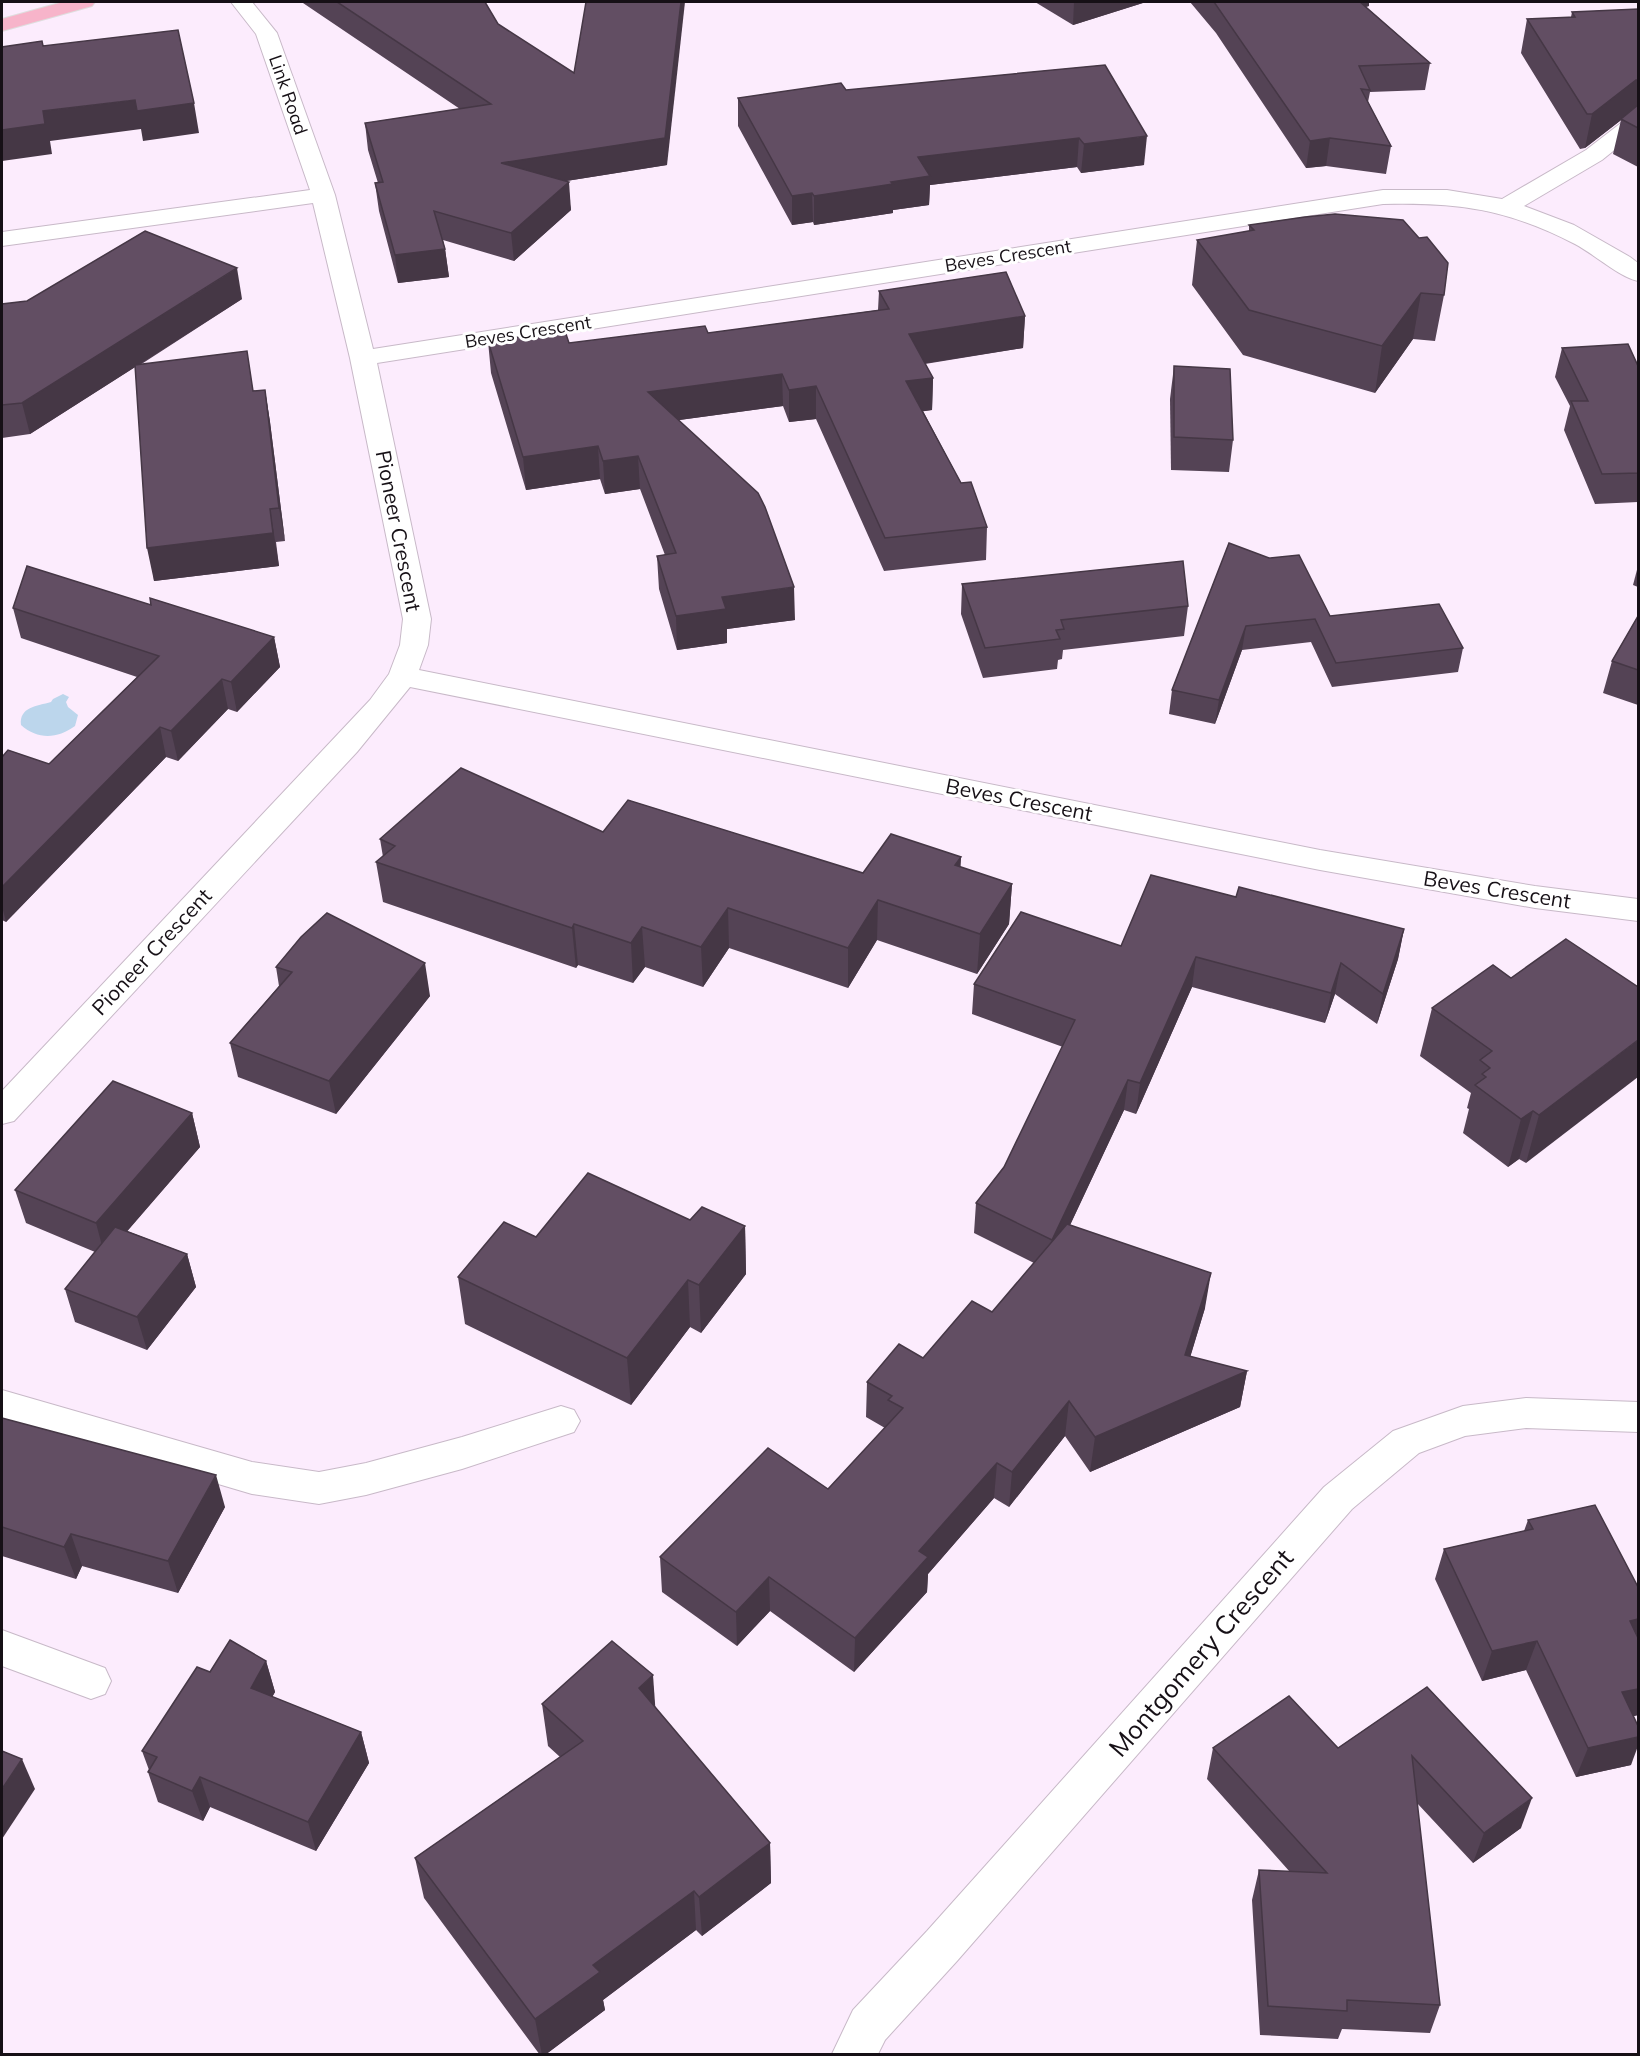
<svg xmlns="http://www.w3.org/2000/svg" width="1640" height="2056" font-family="Mulish,sans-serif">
	<rect width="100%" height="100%" fill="#fcecfd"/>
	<!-- water -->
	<path fill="#bcd6ec" d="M63 694 69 697 66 702 68 707 78 715 75 726C57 739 38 740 21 725 19 707 37 706 51 702L53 699Z"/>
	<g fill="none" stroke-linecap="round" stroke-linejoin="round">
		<defs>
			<g id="minor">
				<path d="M231 2H252L277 33 335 195 373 349 1383 190H1447L1502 199 1586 150 1630 116 1638 114V131L1602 160 1524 206 1574 225 1630 257 1638 263V281C1619 277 1594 254 1575 244 1507 209 1458 202 1383 204L377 363 431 619 428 645 419 670 1320 850 1535 886 1638 899V921L1535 908 1320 870 410 687 357 752 14 1121 2 1124V1091L370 700 389 674 400 645 403 619 350 358 313 203 2 246V232L310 190 256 34Z"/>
				<path d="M2 1390 252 1462 319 1472 366 1463 462 1437 561 1406 574 1410 580 1421 574 1432 462 1469 366 1495 319 1504 252 1494 2 1420Z"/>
				<path d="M1526 1398 1638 1402V1432L1526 1428 1465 1436 1419 1453 1352 1509 957 1961 885 2040 878 2054H832L853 2010 927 1931 1324 1487 1393 1431 1463 1406Z"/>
				<path d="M2 1630 105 1668 111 1681 105 1694 91 1699 2 1666Z"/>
			</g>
			<path id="major" d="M63 2H95L92 6 2 31V19Z"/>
		</defs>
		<!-- minor casing -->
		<use href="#minor" stroke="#c8b9c8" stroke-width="2"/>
		<!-- major casing -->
		<use href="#major" stroke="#dedede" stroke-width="2"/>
		<!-- minor -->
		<use href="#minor" fill="#fff" fill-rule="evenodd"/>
		<!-- major -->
		<use href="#major" fill="#f7b4ca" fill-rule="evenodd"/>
	</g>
	<!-- wall -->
	<g fill="#544355">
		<path d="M303 2H485L498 24 667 165 566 181 571 210 514 261 443 240 445 249 449 277 398 283 379 211 375 183H378L368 150 365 123 460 109 303 3Z"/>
		<path d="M1035 2H1146L1073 25Z"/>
		<path d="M1190 2H1369V6L1366 7 1430 63 1425 90 1370 92 1368 102 1391 146 1386 174 1326 166 1306 168 1216 33Z"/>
		<path d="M1638 9V167L1613 154 1621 120 1585 148 1580 149 1521 53 1527 19 1571 17 1572 12Z"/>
		<path d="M1105 65 1144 165 1081 173 1077 167 930 185 929 205 893 210V213L814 225 813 222 792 225 738 126V98L846 90Z"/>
		<path d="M1249 225 1444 295 1435 341 1413 339 1375 393 1243 355 1192 285 1197 240 1249 231Z"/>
		<path d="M879 291 1025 316 1023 348 925 364 933 378 932 410 923 411 961 483 987 527 986 560 884 571 816 419 789 422 783 406 679 420 795 620 727 629V643L677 650 659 589 657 556 665 555 640 489 605 494 600 479 526 490 491 373 488 341 569 343 708 333 878 310Z"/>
		<path d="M242 299 140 365 253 391 265 390 270 422 285 541 276 542 279 566 154 581 135 367 30 434 2 438V304Z"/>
		<path d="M1562 348 1638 366V502L1595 504 1564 430 1570 406 1555 377Z"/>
		<path d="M1174 366 1233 440 1229 472 1171 470 1170 399Z"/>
		<path d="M1229 543 1330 616 1463 648 1458 672 1332 687 1311 642 1242 650 1215 724 1169 714 1172 690Z"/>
		<path d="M1638 566V587L1633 585Z"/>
		<path d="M962 584 1188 606 1184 636 1063 650 1062 659 1058 660 1057 669 983 678 961 614Z"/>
		<path d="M151 605 274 637 280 667 237 712 228 709 178 761 166 757 6 922 2 920V757L49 764 137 677 21 638 13 608Z"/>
		<path d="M1638 616V705L1603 693 1612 661Z"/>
		<path d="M603 832 863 873 961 857 960 867 1012 884 1009 924 977 974 877 940 848 988 729 948 703 987 645 967 633 983 578 965 576 968 383 902 376 862 383 857 380 839Z"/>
		<path d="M1236 897 1404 929 1398 959 1377 1024 1335 994 1325 1023 1192 987 1136 1114 1124 1110 1070 1225 1205 1308 1190 1357 1247 1371 1240 1407 1090 1472 1065 1436 1009 1507 994 1498 928 1574 927 1592 854 1672 770 1611 737 1646 662 1592 660 1557 828 1489 885 1428 866 1417 867 1382 923 1358 992 1312 1034 1263 974 1233 976 1203 1004 1167 1063 1047 972 1014 974 984 1121 946Z"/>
		<path d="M276 967 430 996 336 1114 238 1077 230 1043 279 986Z"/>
		<path d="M1511 978 1638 987 1526 1163 1519 1159 1508 1167 1463 1133 1469 1109 1467 1108 1471 1093 1420 1056 1432 1008Z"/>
		<path d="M192 1113 200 1147 127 1231 187 1254 196 1287 147 1350 75 1322 65 1289 95 1252 26 1223 15 1190Z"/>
		<path d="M690 1220 745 1226 746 1274 701 1333 690 1327 631 1405 465 1324 458 1277 536 1237Z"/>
		<path d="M2 1418 225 1507 178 1593 82 1566 76 1579 2 1556Z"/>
		<path d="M1528 1520 1638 1587V1715L1634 1716 1631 1765 1576 1777 1526 1670 1482 1681 1435 1579 1444 1549 1524 1531Z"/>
		<path d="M266 1661 275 1692 272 1697 361 1732 369 1763 316 1851 210 1807 203 1821 158 1802 148 1772 149 1770 142 1751 210 1672Z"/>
		<path d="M1427 1687 1521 1828 1473 1863 1417 1803 1440 2005 1430 2033 1342 2029 1338 2039 1260 2035 1252 1900 1259 1870 1290 1872 1207 1779 1213 1748H1338Z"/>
		<path d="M542 1704 655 1708 770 1843 771 1883 702 1936 696 1930 603 2000 605 2010 545 2055H540L424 1898 415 1858 560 1757 548 1746Z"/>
	</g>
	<!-- shaded-wall -->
	<g fill="#453745">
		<path d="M681 2H685L667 165 503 191 501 163Z"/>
		<path d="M1074 2H1146L1073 25Z"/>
		<path d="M1338 2H1369V6L1337 11Z"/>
		<path d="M1636 80H1638V112L1629 114 1585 148 1592 114Z"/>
		<path d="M135 100 194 103 199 133 143 141 141 129 50 141 52 154 2 161V130L43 111Z"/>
		<path d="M1147 136 1144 165 1081 173 1084 144Z"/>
		<path d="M1079 138 1077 167 930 185 929 205 893 210V213L814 225V196L891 182 918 157Z"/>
		<path d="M1330 138 1326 166 1306 168 1310 141Z"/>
		<path d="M569 182 571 210 514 261 511 233Z"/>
		<path d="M812 193 813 222 792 225V196Z"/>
		<path d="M445 249 449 277 398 283 395 255Z"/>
		<path d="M237 268 242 299 30 434 22 403Z"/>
		<path d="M1421 293 1413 339 1375 393 1382 346Z"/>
		<path d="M1025 316 1023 348 908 366 909 334Z"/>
		<path d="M782 374 783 406 650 424 648 392Z"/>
		<path d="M933 378 932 410 905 414 906 381Z"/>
		<path d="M816 386V419L789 422V390Z"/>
		<path d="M265 390 270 422 285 541 279 508Z"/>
		<path d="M598 446 600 479 526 490 523 457Z"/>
		<path d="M638 456 640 489 605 494 603 461Z"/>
		<path d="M270 509 279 566 154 581 147 548Z"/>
		<path d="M794 587 795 620 727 629V643L677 650 676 616 722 597Z"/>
		<path d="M1246 626 1242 650 1215 724 1219 700Z"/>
		<path d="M274 637 280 667 237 712 231 682Z"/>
		<path d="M222 679 228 709 178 761 171 731Z"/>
		<path d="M160 727 166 757 6 922 2 906V887Z"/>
		<path d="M961 857 959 897 955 865Z"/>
		<path d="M1012 884 1009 924 977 974 980 934Z"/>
		<path d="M878 900 877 940 848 988V948Z"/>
		<path d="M728 908 729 948 703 987 701 947Z"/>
		<path d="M574 924 578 965 576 968 572 928Z"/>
		<path d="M642 927 645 967 633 983 631 943Z"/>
		<path d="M1404 929 1398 959 1377 1024 1383 994Z"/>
		<path d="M1196 957 1192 987 1136 1114 1140 1083Z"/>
		<path d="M425 963 430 996 336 1114 329 1081Z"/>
		<path d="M1341 963 1335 994 1325 1023 1331 993Z"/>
		<path d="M1638 1040V1077L1526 1163 1539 1115Z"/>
		<path d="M1128 1080 1124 1110 1049 1270 1052 1240Z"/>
		<path d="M1533 1111 1519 1159 1508 1167 1521 1119Z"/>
		<path d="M192 1113 200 1147 105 1257 96 1223Z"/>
		<path d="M745 1226 746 1274 701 1333 699 1285Z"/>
		<path d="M187 1254 196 1287 147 1350 137 1317Z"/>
		<path d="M1211 1273 1205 1308 1180 1391 1185 1355Z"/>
		<path d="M688 1280 690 1327 631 1405 627 1358Z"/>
		<path d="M1247 1371 1240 1407 1090 1472 1095 1437Z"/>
		<path d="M1069 1401 1065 1436 1009 1507 1012 1472Z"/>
		<path d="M997 1463 994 1498 928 1574 927 1592 854 1672 855 1638 919 1551Z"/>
		<path d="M216 1475 225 1507 178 1593 168 1561Z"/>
		<path d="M71 1534 82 1566 76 1579 64 1547Z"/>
		<path d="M769 1577 770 1611 737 1646 736 1612Z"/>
		<path d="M1638 1619V1647L1630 1621Z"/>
		<path d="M1537 1641 1526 1670 1482 1681 1492 1651Z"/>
		<path d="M266 1661 275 1692 260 1719 251 1688Z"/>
		<path d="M653 1675 656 1717 639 1688Z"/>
		<path d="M1638 1689V1715L1610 1722 1622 1692Z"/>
		<path d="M361 1732 369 1763 316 1851 308 1822Z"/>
		<path d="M1638 1737V1746L1631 1765 1576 1777 1588 1748Z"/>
		<path d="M22 1759 35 1789 2 1839V1789Z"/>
		<path d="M200 1777 210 1807 203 1821 192 1791Z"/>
		<path d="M1532 1798 1521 1828 1473 1863 1484 1833Z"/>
		<path d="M770 1843 771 1883 702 1936 699 1897Z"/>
		<path d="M694 1891 696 1930 603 2000 605 2010 545 2055H542L535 2019 593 1965Z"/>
	</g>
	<!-- building -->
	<g fill="#624e63" stroke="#453745" stroke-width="1.5">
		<path d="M337 2H485L498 24 574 73 586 2H681L665 138 501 163 569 182 511 233 434 211 445 249 395 255 375 183 383 182 365 123 491 104Z"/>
		<path d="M1214 2H1360L1430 63 1359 66 1370 90 1361 89 1391 146 1330 138 1310 141Z"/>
		<path d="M1638 9V80H1636L1592 114H1587L1527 19 1575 17 1572 12Z"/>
		<path d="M178 30 194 103 137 111 135 100 43 111 45 124 2 130V47L42 41 43 46Z"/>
		<path d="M1105 65 1147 136 1084 144 1079 138 918 157 930 176 891 182 893 184 814 196 812 193 792 196 738 98 841 83 846 90Z"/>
		<path d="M1638 105V128L1621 119Z"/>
		<path d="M1335 214 1403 220 1419 238 1427 237 1448 263 1444 295 1421 293 1382 346 1249 310 1197 240 1254 230 1249 225 1305 217Z"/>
		<path d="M145 231 237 268 22 403 2 405V304L27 301Z"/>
		<path d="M1006 272 1025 316 909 334 933 378 906 381 961 483 971 482 987 527 885 538 816 386 789 390 782 374 648 392 758 493 765 507 794 587 722 597 726 609 676 616 657 556 676 553 638 456 603 461 598 446 523 457 488 341 565 331 569 343 705 326 708 333 889 309 879 291Z"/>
		<path d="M1628 344 1638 366V473L1602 474 1571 401H1588L1562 348Z"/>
		<path d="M247 351 253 391 265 390 279 508 270 509 273 533 147 548 135 365Z"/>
		<path d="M1174 366 1230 369 1233 440 1174 437Z"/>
		<path d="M1229 543 1269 558 1299 555 1330 616 1439 604 1463 648 1336 663 1315 619 1246 626 1219 700 1172 690Z"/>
		<path d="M1183 561 1188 606 1061 620 1064 629 1056 630 1060 639 985 648 962 584Z"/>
		<path d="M27 566 151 605 150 598 274 637 231 682 222 679 171 731 160 727 2 887V757L8 750 49 764 159 656 13 608Z"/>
		<path d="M1638 616V670L1612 661Z"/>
		<path d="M461 768 603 832 628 800 863 873 891 834 961 857 955 865 1012 884 980 934 878 900 848 948 728 908 701 947 642 927 631 943 574 924 572 928 376 862 395 846 380 839Z"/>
		<path d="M1151 875 1236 897 1239 887 1404 929 1383 994 1341 963 1331 993 1196 957 1140 1083 1128 1080 1052 1240 976 1203 1004 1167 1075 1020 974 984 1021 912 1121 946Z"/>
		<path d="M327 913 425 963 329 1081 230 1043 292 972 276 967 301 937Z"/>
		<path d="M1566 939 1638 987V1040L1539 1115 1533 1111 1521 1119 1475 1085 1486 1077 1482 1074 1490 1068 1480 1060 1492 1051 1432 1008 1493 965 1511 978Z"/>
		<path d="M113 1081 192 1113 96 1223 15 1190Z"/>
		<path d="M588 1173 690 1220 702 1207 745 1226 699 1285 688 1280 627 1358 458 1277 504 1222 536 1237Z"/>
		<path d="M1067 1224 1211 1273 1185 1355 1247 1371 1095 1437 1069 1401 1012 1472 997 1463 919 1551 928 1557 855 1638 769 1577 736 1612 660 1557 768 1448 828 1489 903 1408 888 1400 892 1396 867 1382 899 1344 923 1358 972 1301 992 1312Z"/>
		<path d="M115 1227 187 1254 137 1317 65 1289Z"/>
		<path d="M2 1418 216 1475 168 1561 71 1534 64 1547 2 1527Z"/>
		<path d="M1595 1505 1638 1587V1619L1630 1621 1638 1638V1689L1622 1692 1638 1726V1737L1588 1748 1537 1641 1492 1651 1444 1549 1533 1529 1528 1520Z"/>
		<path d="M230 1640 266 1661 251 1688 361 1732 308 1822 200 1777 192 1791 148 1772 157 1757 142 1751 197 1667 210 1672Z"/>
		<path d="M612 1641 653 1675 639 1688 770 1843 699 1897 694 1891 593 1965 600 1972 535 2019 415 1858 583 1741 542 1704Z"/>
		<path d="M1427 1687 1532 1798 1484 1833 1412 1756 1440 2005 1347 2000V2011L1268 2006 1259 1870 1327 1873 1213 1748 1289 1696 1338 1748Z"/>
		<path d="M2 1751 22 1759 2 1789Z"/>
	</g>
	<g text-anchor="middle" stroke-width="6" stroke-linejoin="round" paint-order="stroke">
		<!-- far-street labels -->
		<g font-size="18" fill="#161016" stroke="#fff">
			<text transform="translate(288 95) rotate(71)" y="6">Link Road</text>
			<text transform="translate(1008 256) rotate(-9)" y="6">Beves Crescent</text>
			<text transform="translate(528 332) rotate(-9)" y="6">Beves Crescent</text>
		</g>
		<!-- street labels -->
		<g font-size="21" fill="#161016" stroke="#fff">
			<text transform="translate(398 531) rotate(79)" y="7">Pioneer Crescent</text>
			<text transform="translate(1019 800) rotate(11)" y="7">Beves Crescent</text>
			<text transform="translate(1497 890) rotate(9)" y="7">Beves Crescent</text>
			<text transform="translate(152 952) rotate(-47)" y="7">Pioneer Crescent</text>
		</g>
		<!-- near-street labels -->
		<g font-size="26" fill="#161016" stroke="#fff">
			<text transform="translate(1201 1653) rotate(-49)" y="9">Montgomery Crescent</text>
		</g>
	</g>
	<!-- border -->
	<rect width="1640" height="2056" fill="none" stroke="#161016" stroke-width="6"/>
</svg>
